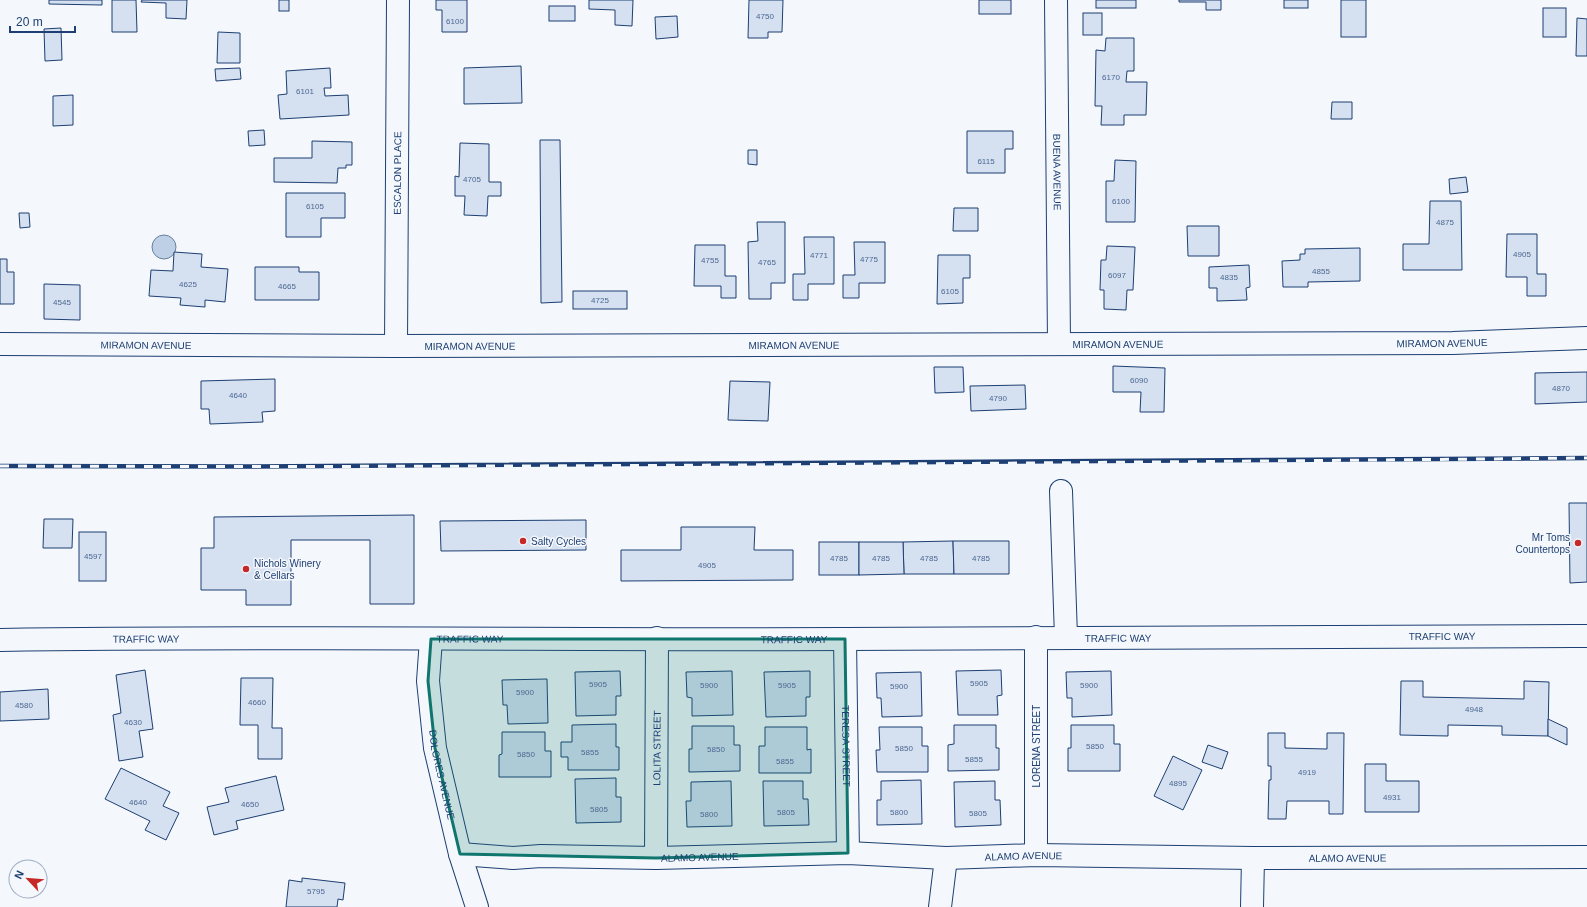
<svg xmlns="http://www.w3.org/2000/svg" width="1587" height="907" font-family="Helvetica,sans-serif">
	<rect width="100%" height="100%" fill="#f4f7fb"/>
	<!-- water -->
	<circle fill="#bed0e5" stroke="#687fa3" cx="164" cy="247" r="12"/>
	<!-- building -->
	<g fill="#d5e0f0" stroke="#1d3f73">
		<path d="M49 0H102V5L49 4Z"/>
		<path d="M112 0H136L137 32H112Z"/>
		<path d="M142 0H187L186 19 166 18V3L141 2Z"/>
		<rect x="279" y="0" width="10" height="11"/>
		<path d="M436 0H467V32H442V10H436Z"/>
		<path d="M589 0H633L632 26 615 25V10L589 9Z"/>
		<path d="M749 0H783L782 32H768V38H748Z"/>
		<rect x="979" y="0" width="32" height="14"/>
		<rect x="1096" y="0" width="40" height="8"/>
		<path d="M1179 0H1221V10H1206V2H1179Z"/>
		<rect x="1284" y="0" width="24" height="8"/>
		<rect x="1341" y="0" width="25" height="37"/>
		<rect x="549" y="6" width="26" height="15"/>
		<rect x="1543" y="8" width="23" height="29"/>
		<rect x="1083" y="13" width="19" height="22"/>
		<path d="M677 16 678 37 656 39 655 17Z"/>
		<path d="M1577 18 1587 19V56H1576Z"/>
		<path d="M61 28 62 60 45 61 44 29Z"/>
		<path d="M218 32 240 33V63H217Z"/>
		<path d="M1106 38H1134V71H1127L1126 82H1147L1146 115H1124V125H1101L1102 106H1095L1096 50 1105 51Z"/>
		<path d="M521 66 522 103 464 104V68Z"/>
		<path d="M240 68 241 79 216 81 215 69Z"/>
		<path d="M330 68 331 88H324L325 96 348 95 349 115 280 119 278 95 287 94 286 71Z"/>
		<path d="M73 95V125L53 126V96Z"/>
		<path d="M1332 102H1352V119H1331Z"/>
		<path d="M264 130 265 145 249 146 248 131Z"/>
		<path d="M967 131H1013V149H1005V173H967Z"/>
		<path d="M540 140H560L562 302 541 303Z"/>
		<path d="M312 141 352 142V165H346V168H338L337 183 274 182V158H312Z"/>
		<path d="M460 143 489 144V182H501V196H488L487 216 464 215 465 196H455V176L459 177Z"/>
		<path d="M748 150H757V165L748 164Z"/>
		<path d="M1115 160 1136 161 1135 222H1106V181H1114Z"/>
		<path d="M1466 177 1468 192 1450 194 1449 179Z"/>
		<path d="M286 193H345V218H321V237H286Z"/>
		<path d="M1430 201H1461L1462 270H1403V244H1429Z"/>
		<path d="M954 208H978V231H953Z"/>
		<path d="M19 213H29L30 227 20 228Z"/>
		<path d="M757 222H785V283H771V299H749L748 242 758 241Z"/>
		<path d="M1187 226H1219V256H1188Z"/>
		<path d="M1507 234H1537V274H1546V296H1527V277H1506Z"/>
		<path d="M804 237H834V284H808V300H793V274H805Z"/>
		<path d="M854 242H885V283H859V298H843V275H855Z"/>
		<path d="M695 245H725V276H736V298H721V286H694Z"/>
		<path d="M1107 246 1135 247 1133 290H1127L1126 310 1104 309V290H1100L1101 260H1106Z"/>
		<path d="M1360 248V281L1308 282V287H1283L1282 261 1300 260V254H1305V249Z"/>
		<path d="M174 252 202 254 201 267 228 269 225 302 205 300V307L180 305 181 298 149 296 151 270 173 271Z"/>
		<path d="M938 255H970V278H963V303L937 304Z"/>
		<path d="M0 259H7V272H14V304H0Z"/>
		<path d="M1249 265 1250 287 1246 288 1247 300 1217 301V288H1209V267Z"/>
		<path d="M255 267H299V272H319V300H255Z"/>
		<path d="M44 284 80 285V320L44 319Z"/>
		<rect x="573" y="291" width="54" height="18"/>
		<path d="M1113 366 1165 368 1164 412H1140L1141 392H1113Z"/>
		<path d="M934 367H963L964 392 935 393Z"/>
		<path d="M1587 372V402L1535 404V373Z"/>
		<path d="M275 379V411L262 412 263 422 210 424 209 409H201V381Z"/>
		<path d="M730 381 770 382 768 421 728 420Z"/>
		<path d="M1025 385 1026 409 971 411 970 386Z"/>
		<path d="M1569 503H1587V582L1570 583Z"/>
		<path d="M414 515V604H370V540H291V605H246V590H201V548H214V517Z"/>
		<path d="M44 519H73L72 548H43Z"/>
		<path d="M586 520V550L441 551 440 521Z"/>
		<path d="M681 527H755L754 550H793V580L621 581V550H681Z"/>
		<rect x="79" y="532" width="27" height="49"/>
		<path d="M953 541 954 574H904L903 542Z"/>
		<path d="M953 541H1009V574H954Z"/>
		<rect x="819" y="542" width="40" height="33"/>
		<path d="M859 542H903L904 574 859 575Z"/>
		<path d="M145 670 153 729 139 731 143 757 119 761 113 715 121 713 116 675Z"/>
		<path d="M1001 670 1002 695 997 696 998 715H958L956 671Z"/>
		<path d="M620 671 621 696H616V715L576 716 575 672Z"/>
		<path d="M732 671 733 715 692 716V698L687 697 686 672Z"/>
		<path d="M810 671V697H806V716L766 717 764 672Z"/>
		<path d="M1111 671 1112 715 1072 717V698H1067L1066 672Z"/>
		<path d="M921 672 922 716 882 717 881 698H877L876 673Z"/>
		<path d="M241 678H273L272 728H282V759H258V725H240Z"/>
		<path d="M547 679 548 723 508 724 507 705H503L502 680Z"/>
		<path d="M1401 681H1423V697L1524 699V681L1549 682 1548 736 1502 735V726L1448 725V736L1400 735Z"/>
		<path d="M48 689 49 719 0 721V692Z"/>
		<path d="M1548 719 1567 728V745L1548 736Z"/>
		<path d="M616 724V747H619V770H568V757H561V742H572V725Z"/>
		<path d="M954 725H996V748H999V770L948 771V745L954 744Z"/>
		<path d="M1071 725H1114V744H1120V771H1068V748H1071Z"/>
		<path d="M692 726H734V745H740V771L689 772V749H692Z"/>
		<path d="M765 727H807V750L811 749V773H759V746H765Z"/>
		<path d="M879 727H922V746H928V772H877L876 750H880Z"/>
		<path d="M502 732H545V751H551V777H499V755L502 754Z"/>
		<path d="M1268 733H1285V748L1327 749V733H1344L1343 814H1329V801H1287L1286 819H1268L1269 780H1271V766H1268Z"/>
		<path d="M1208 745 1228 752 1222 769 1202 762Z"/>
		<path d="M1173 756 1202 770 1183 810 1154 796Z"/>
		<path d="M1365 764H1386V781H1419V812H1365Z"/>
		<path d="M121 768 170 792 163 806 179 813 166 840 145 830 150 821 105 799Z"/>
		<path d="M276 776 284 810 236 821 238 829 214 835 207 807 229 802 225 788Z"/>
		<path d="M616 778V797H621V822L576 823 575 779Z"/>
		<path d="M921 780 922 824 877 825V800H881V781Z"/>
		<path d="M731 781 732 826 687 827 686 801H691V782Z"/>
		<path d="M763 781H803V799H808L809 825 764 826Z"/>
		<path d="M995 781V800H1000L1001 825 955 827 954 782Z"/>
		<path d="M302 878 345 883 343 900 338 899 337 907H286L289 880 302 882Z"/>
	</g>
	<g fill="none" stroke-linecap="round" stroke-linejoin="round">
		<defs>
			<g id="minor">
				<path id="s1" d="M1056 0 1059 344"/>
				<path id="s2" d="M0 344 396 346 1453 343 1587 338"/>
				<path id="s3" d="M396 346 398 0"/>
				<path d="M1061 491 1066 637"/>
				<path id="s4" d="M431 639 428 681 435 748 460 854 477 907"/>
				<path id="s5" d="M845 639 848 853"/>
				<path id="s6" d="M0 640C282 636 564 640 845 639 1093 639 1340 635 1587 636"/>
				<path id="s7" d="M460 854 513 858 541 856 656 858 848 853 946 858 1036 855 1253 858 1587 857"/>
				<path d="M1036 855V637"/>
				<path id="s8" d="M656 858 657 638"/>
				<path d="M940 907 946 858"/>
				<path d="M1252 907 1253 858"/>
			</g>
		</defs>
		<!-- minor casing -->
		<use href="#minor" stroke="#1d3f73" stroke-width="24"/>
		<!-- minor -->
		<use href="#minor" stroke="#f4f7fb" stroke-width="22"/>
		<defs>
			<path id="rail" d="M0 466C529 468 1058 463 1587 458"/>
		</defs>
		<!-- rail casing -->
		<use href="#rail" stroke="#1d3f73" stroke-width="4.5"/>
		<!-- rail -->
		<use href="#rail" stroke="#f4f7fb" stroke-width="3" stroke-dasharray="9" stroke-linecap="butt"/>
	</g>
	<!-- marked area -->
	<path fill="#0f766e" fill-opacity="0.2" stroke="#0f766e" stroke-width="3" stroke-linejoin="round" d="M431 639H845L848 853 656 858 460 854 435 748 428 681Z"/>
	<!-- markers -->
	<g fill="#c62828" stroke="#f4f7fb" stroke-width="1.5">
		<circle cx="523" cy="541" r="4"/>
		<circle cx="1578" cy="543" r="4"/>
		<circle cx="246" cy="569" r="4"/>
	</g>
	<g text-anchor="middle" stroke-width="3" stroke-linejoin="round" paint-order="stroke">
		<!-- number labels -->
		<g font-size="8" fill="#4b6792">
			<text x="765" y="19">4750</text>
			<text x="455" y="24">6100</text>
			<text x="1111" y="80">6170</text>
			<text x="305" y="94">6101</text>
			<text x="986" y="164">6115</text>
			<text x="472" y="182">4705</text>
			<text x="1121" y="204">6100</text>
			<text x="315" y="209">6105</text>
			<text x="1445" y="225">4875</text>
			<text x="1522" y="257">4905</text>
			<text x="819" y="258">4771</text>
			<text x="869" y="262">4775</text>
			<text x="710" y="263">4755</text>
			<text x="767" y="265">4765</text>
			<text x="1321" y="274">4855</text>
			<text x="1117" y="278">6097</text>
			<text x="1229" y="280">4835</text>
			<text x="188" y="287">4625</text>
			<text x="287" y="289">4665</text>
			<text x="950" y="294">6105</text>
			<text x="600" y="303">4725</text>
			<text x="62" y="305">4545</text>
			<text x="1139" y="383">6090</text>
			<text x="1561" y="391">4870</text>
			<text x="238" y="398">4640</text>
			<text x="998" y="401">4790</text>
			<text x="93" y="559">4597</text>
			<text x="839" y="561">4785</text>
			<text x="881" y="561">4785</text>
			<text x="929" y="561">4785</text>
			<text x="981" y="561">4785</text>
			<text x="707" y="568">4905</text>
			<text x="979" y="686">5905</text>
			<text x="598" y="687">5905</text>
			<text x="709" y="688">5900</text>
			<text x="787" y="688">5905</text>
			<text x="1089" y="688">5900</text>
			<text x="899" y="689">5900</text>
			<text x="525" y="695">5900</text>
			<text x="257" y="705">4660</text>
			<text x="24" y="708">4580</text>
			<text x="1474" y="712">4948</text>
			<text x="133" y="725">4630</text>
			<text x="1095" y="749">5850</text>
			<text x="904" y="751">5850</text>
			<text x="716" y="752">5850</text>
			<text x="590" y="755">5855</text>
			<text x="526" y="757">5850</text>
			<text x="974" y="762">5855</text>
			<text x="785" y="764">5855</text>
			<text x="1307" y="775">4919</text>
			<text x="1178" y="786">4895</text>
			<text x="1392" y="800">4931</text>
			<text x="138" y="805">4640</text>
			<text x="250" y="807">4650</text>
			<text x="599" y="812">5805</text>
			<text x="786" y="815">5805</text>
			<text x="899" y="815">5800</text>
			<text x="978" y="816">5805</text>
			<text x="709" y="817">5800</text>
			<text x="316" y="894">5795</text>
		</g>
		<!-- street labels -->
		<g font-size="10" fill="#1d3f73" stroke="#f4f7fb">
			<text dy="4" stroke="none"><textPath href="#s1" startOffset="172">BUENA AVENUE</textPath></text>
			<text dy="4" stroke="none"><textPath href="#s3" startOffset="173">ESCALON PLACE</textPath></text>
			<text dy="4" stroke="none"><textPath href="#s2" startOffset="1442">MIRAMON AVENUE</textPath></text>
			<text dy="4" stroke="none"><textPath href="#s2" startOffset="1118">MIRAMON AVENUE</textPath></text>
			<text dy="4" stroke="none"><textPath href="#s2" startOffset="146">MIRAMON AVENUE</textPath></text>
			<text dy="4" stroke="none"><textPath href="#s2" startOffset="794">MIRAMON AVENUE</textPath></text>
			<text dy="4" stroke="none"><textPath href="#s2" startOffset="470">MIRAMON AVENUE</textPath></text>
			<text dy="4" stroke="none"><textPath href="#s6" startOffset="1442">TRAFFIC WAY</textPath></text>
			<text dy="4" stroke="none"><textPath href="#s6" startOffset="1118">TRAFFIC WAY</textPath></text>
			<text dy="4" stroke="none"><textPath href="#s6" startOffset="146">TRAFFIC WAY</textPath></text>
			<text dy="4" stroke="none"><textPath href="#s6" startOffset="470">TRAFFIC WAY</textPath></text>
			<text dy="4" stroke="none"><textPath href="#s6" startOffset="794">TRAFFIC WAY</textPath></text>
			<text dy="4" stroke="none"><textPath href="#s5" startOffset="107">TERESA STREET</textPath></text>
			<text transform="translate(1036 746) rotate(-90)" y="4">LORENA STREET</text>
			<text dy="4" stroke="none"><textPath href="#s8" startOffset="110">LOLITA STREET</textPath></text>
			<text dy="4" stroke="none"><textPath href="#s4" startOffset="137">DOLORES AVENUE</textPath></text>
			<text dy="4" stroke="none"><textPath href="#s7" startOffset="564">ALAMO AVENUE</textPath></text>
			<text dy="4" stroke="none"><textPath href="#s7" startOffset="240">ALAMO AVENUE</textPath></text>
			<text dy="4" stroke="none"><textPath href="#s7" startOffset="888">ALAMO AVENUE</textPath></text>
		</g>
		<!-- poi labels -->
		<g font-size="10" fill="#1d3f73" stroke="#f4f7fb" text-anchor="start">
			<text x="1570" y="541" text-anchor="end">Mr Toms<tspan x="1570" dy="12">Countertops</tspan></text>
			<text x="531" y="545">Salty Cycles</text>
			<text x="254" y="567">Nichols Winery<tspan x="254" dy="12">&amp; Cellars</tspan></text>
		</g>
	</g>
	<!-- north arrow -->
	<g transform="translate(28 879) rotate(296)"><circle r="19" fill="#f4f7fb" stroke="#9eadc5"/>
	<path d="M0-3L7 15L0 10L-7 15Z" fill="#c62828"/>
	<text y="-6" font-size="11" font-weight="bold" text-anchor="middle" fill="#1d3f73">N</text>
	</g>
	<!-- scale -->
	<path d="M10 26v6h65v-6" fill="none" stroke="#1d3f73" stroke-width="2"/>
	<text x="16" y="26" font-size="12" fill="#1d3f73" stroke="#f4f7fb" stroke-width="3" paint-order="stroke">20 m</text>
</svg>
